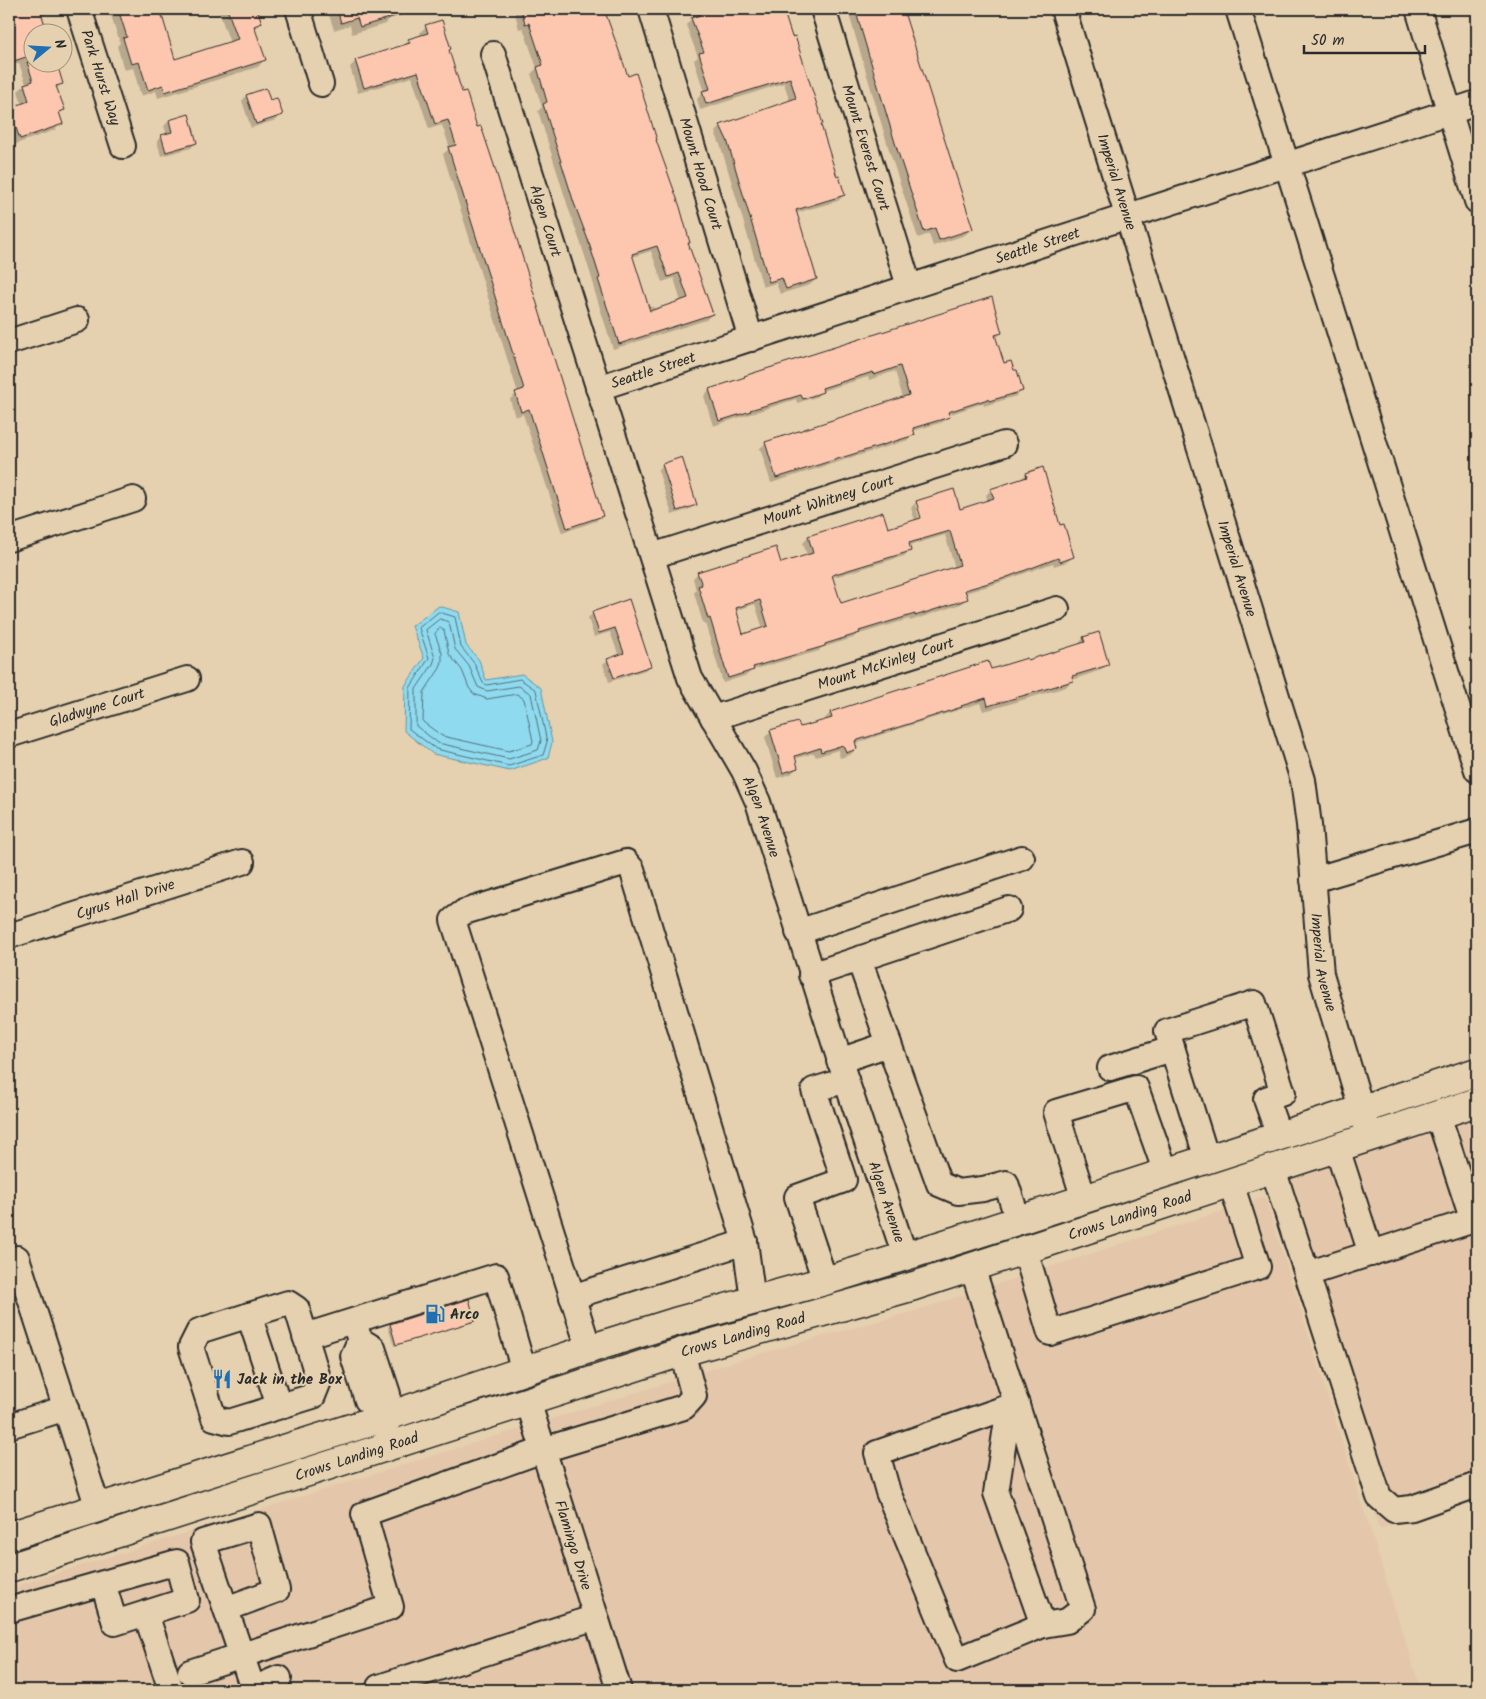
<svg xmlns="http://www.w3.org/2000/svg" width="1486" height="1699" font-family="Kalam,sans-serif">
	<rect width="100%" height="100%" fill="#e5d1af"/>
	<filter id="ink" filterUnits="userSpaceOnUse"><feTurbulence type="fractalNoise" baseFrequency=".02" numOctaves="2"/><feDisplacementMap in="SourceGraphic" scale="10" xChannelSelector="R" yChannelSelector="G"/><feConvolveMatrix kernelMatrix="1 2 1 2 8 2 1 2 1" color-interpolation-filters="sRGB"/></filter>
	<g filter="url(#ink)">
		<!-- built -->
		<g fill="#e4c7aa">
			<path d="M1477 1119V1499L1379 1529 1270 1186Z"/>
			<path d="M1265 1197 1421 1690H9V1588L762 1353 911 1312Z"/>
		</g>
		<!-- water -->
		<path fill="#8fdaef" stroke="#6794a1" d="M439 606 459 612 466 645 479 660 486 680 522 674 541 688 552 742 548 758 510 771 433 754 404 731 405 686 424 658 412 626Z"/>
		<!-- shadow -->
		<g fill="#0003" fill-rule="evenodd">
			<path d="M9 9H39L42 22 45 21 49 32H32V62H55L62 83 56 89 63 110 59 115 61 123 55 130 13 145 9 133V110L22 105 18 91 26 84 19 63 9 66Z"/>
			<path d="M109 9H158L174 61 230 43 218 9H256L261 23 254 29 264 60 258 67 158 98 156 91 141 96 133 68 124 70 117 46 120 43Z"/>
			<path d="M327 9H390L392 16 385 24 352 34 350 25 334 30Z"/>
			<path d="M514 9H603L627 77 654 141 687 244 712 314 706 320 613 349 593 286 594 285 582 247 569 210 538 111 542 107 531 74 537 68 523 28 519 29ZM651 251 662 282 674 278 681 302 659 309 648 306 632 257Z"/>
			<path d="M690 9H781L836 178 844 195 838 201 796 213 816 279 810 285 780 294 776 283 763 287 721 147 715 132 721 126 790 102 784 83 700 110 697 99 704 92 694 60 698 57 686 25 693 17Z"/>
			<path d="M850 9H902L972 228 965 235 933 246 929 234 918 238 890 153 848 11Z"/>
			<path d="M426 27 448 51 602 515 596 521 562 533 523 414 515 417 510 399 518 393 443 154 450 148 442 125 429 129 412 77 358 93 350 67 356 61 403 46 409 40 421 36 420 32Z"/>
			<path d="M246 96 270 102 281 115 276 120 251 128 242 101Z"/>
			<path d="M188 116 196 143 191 148 161 156 157 141 162 136 167 135 164 126 169 121Z"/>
			<path d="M1001 333 995 339 1003 364 1022 391 1016 396 984 406 983 403 948 415 943 422 913 431V434L908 440 771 483 760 448 766 443 903 398 895 371 869 380 868 377 822 391 816 397 797 403 796 399 713 426 704 396 709 390 743 379Z"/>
			<path d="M663 465 695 504 690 509 672 515 658 470Z"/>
			<path d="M1042 469 1060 527 1073 557 1067 562 1054 566 1053 563 995 584 965 593 966 599 961 604 910 621 909 619 856 635 853 638 821 648 819 651 752 670 747 675 723 683 705 623H703L694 593 696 590 693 578 698 573 780 564 807 556 803 543 808 538 882 514 887 529 915 521 911 508 916 502 954 491 960 510 988 502 986 495 991 490 1021 479 1026 474ZM915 504H918L924 523 921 524ZM945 535 955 568 840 604 831 578 904 556 910 550 908 546ZM755 604 763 629 742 635 735 611Z"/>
			<path d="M628 601 649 666 645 670 609 682 603 664 608 660 619 656 610 632 594 637 588 618 593 613Z"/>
			<path d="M1084 638 1107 665 1101 670 1072 680 1066 687 996 708 983 711 980 703 883 734 854 744 856 749 850 755 840 758 838 750 816 757 814 753 794 759 797 768 791 774 777 778 765 737 771 731 799 729 825 721V719L830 713 974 667 990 670 1027 661 1078 646V644Z"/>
			<path d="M474 1320 472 1322 394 1346 388 1327 390 1325Z"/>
		</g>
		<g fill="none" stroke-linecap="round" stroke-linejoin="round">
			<!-- shore -->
			<g stroke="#537179" stroke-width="1">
				<path d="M439 612 455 617 461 647 474 663 483 683 487 685 520 679 536 690 547 742 543 755 509 766 436 749 409 729 410 688 429 658 419 628Z"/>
				<path d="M440 619 449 622 455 649 469 666 478 687 487 691 519 686 531 694 541 741 538 750 509 759 438 743 416 726V689L433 664 435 658 426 630Z"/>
				<path d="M440 628 444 630 449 654 462 670 469 688 474 694 487 699 517 694 524 699 533 741 532 744 509 751 442 736 423 722 424 692 440 668 442 661V653L435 634Z"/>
			</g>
		</g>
		<!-- building -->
		<g fill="#fdc7af" stroke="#2b2b2b" fill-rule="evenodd">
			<path d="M9 9H40L47 32H32V55L14 61 9 45Z"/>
			<path d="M118 9H160L175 59 238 39 227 9H257L262 23 254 26 266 60 165 92 163 85 148 90 139 62 131 64 123 38 127 37Z"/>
			<path d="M337 9H408L409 12 360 27 357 18 341 23Z"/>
			<path d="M521 9H604L628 76 636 73 657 140H656L680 207 690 243H688L713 314 619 344 598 279 600 278 588 240 574 203 543 104 547 102 537 67 543 65 529 23 525 24ZM657 246 668 277 679 273 688 298 650 311 632 254Z"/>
			<path d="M698 9H783L792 37 795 36 823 124 821 125 837 177 839 176 845 195 796 210 817 279 786 289 782 278 769 282 727 140 720 125 796 98 790 78 706 104 702 91 710 89 699 53 704 52 691 18 700 15Z"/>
			<path d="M855 9H903L973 229 939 240 935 228 924 232 896 146Z"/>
			<path d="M442 20 451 49 449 50 462 92 466 91 477 127 481 126 493 162 603 516 567 528 529 409 521 412 515 392 524 389 448 147 456 145 448 120 435 124 418 72 364 88 355 60 410 43 408 39 428 33 425 25Z"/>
			<path d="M27 62H49L51 69 58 67 63 84 56 86 65 110 59 112 63 124 20 139 9 108 29 101 24 84 33 81Z"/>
			<path d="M266 88 270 100 277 98 283 115 256 124 246 95Z"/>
			<path d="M189 114 197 143 166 152 161 135 172 132 169 120Z"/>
			<path d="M992 297 1002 333 995 335 1004 363 1011 361 1014 370H1017L1023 391 989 401 988 399 948 412 950 417 913 428 915 435 776 478 765 442 909 395 900 366 874 375 873 372 822 388 823 392 803 399 801 395 750 410 751 411 719 421 709 389 745 377 744 376Z"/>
			<path d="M682 457 697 505 677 511 662 464Z"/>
			<path d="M1043 467 1060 525 1064 524 1074 557 1060 562 1058 558 1002 579 965 590 968 599 915 616V614L859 631 860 633 825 644V646L753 667 754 670 728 678 710 618 708 619 698 586 702 585 697 572 776 547 781 563 813 553 808 536 883 512 888 528 921 518 916 501 954 489 960 509 994 498 990 489 1027 477 1026 473ZM950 531 960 565 841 603 832 575 911 551 909 543ZM760 600 768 626 743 634 736 608Z"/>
			<path d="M629 599 651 666 614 678 607 659 624 653 615 628 599 633 592 612Z"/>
			<path d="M1099 632 1109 665 1072 676 1073 681 988 706 986 698 961 706 962 707 855 741 857 749 846 753 843 745 821 752 820 748 795 756 798 768 783 773 770 730 798 722 800 727 832 718 830 712 973 666 988 661 991 669 1027 658 1028 660 1085 642 1083 637Z"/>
			<path d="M469 1299 475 1321 396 1345 390 1324Z"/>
		</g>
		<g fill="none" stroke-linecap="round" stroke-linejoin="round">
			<defs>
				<g id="minor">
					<path id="s1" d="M79 9 123 146"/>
					<path d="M298 9 321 84"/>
					<path id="s2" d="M651 9 751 339"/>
					<path id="s3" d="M823 9 909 286"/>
					<path id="s4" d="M1063 9 1303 780 1309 825 1321 974 1367 1128"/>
					<path d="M1238 9 1477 770"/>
					<path d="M1418 9 1477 201"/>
					<path id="s5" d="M493 54 690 678 744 771 758 802 846 1080 905 1256"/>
					<path d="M9 342 77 320"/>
					<path id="s6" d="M598 388 1477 103"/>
					<path d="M9 539 133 499"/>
					<path id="s7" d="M652 556 1004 444"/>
					<path id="s8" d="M713 718 1057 609"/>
					<path id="s9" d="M9 735 187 679"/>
					<path d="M1313 880 1477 831"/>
					<path d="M798 932 1022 858"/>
					<path id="s10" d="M9 936 242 862"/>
					<path d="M859 959 1009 909"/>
					<path d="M811 975 859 959 889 1044"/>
					<path d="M839 1061 889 1044 939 1184 958 1192 983 1189 1006 1183 1018 1220"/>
					<path d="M1110 1068 1172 1049"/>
					<path d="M1438 1115 1473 1221"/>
					<path d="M1337 1148 1371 1254"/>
					<path d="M1207 1159 1167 1031 1254 1003 1283 1093 1266 1099 1279 1136"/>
					<path d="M1273 1169 1379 1497 1394 1510 1412 1508 1477 1485"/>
					<path d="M1084 1199 1056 1112 1136 1088 1166 1173"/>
					<path d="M1025 1250 1050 1333 1258 1267 1231 1183"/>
					<path d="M9 1260 17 1258 98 1508"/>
					<path d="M972 1267 1083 1609 1067 1621 1043 1625 996 1493 1009 1407"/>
					<path d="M1307 1274 1477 1219"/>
					<path d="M825 1281 797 1197 844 1180 814 1090 846 1080"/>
					<path d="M572 1297 745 1242"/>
					<path d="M288 1303 297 1309 319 1381 313 1396 229 1422 214 1418 191 1347 199 1331Z"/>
					<path d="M249 1315 279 1406"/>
					<path d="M355 1326 360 1340 373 1348 388 1394 379 1405"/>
					<path d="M305 1336 496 1276 524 1371"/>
					<path d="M360 1340 353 1356 367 1400 379 1405 391 1445"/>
					<path d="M589 1349 453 920 464 912 626 862 632 869 745 1242 753 1300"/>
					<path id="s11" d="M528 1401 619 1690"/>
					<path d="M1017 1404 877 1453 888 1492 957 1660 1043 1625"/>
					<path d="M9 1426 66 1408"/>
					<path d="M226 1609 277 1590 259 1525 203 1542 253 1689 279 1678"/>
					<path d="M9 1610 177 1562 187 1600 115 1623 103 1583"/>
					<path d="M146 1614 171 1690"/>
					<path d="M190 1672 391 1607 364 1514 543 1450 684 1407 694 1396 682 1352"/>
					<path d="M379 1687 596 1617"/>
				</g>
				<g id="major">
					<path d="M9 1536 373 1421 589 1349 675 1322 825 1281 967 1237 1477 1072"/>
					<path id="s12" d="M9 1568 682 1352 914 1286 1477 1102"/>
				</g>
			</defs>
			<!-- minor casing -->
			<use href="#minor" stroke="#2b2b2b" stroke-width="28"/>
			<!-- major casing -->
			<use href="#major" stroke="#2b2b2b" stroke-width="31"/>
			<!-- minor -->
			<use href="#minor" stroke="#e5d1af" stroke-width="24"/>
			<!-- major -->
			<use href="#major" stroke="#e5d1af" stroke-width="28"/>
		</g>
	</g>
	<!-- icons -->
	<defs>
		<symbol id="fuel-bare" viewBox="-9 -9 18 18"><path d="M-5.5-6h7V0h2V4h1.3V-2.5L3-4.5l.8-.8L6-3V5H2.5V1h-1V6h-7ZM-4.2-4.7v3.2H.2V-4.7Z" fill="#1f6fb2" stroke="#e5d1af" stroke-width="2.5" paint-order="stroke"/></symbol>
		<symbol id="restaurant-bare" viewBox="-9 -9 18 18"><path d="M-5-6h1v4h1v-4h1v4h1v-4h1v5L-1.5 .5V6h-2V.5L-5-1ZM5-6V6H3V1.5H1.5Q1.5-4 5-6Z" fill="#1f6fb2" stroke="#e5d1af" stroke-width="2.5" paint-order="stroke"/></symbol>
	</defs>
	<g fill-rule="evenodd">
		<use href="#fuel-bare" x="421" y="1300" width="28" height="28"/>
		<use href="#restaurant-bare" x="208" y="1365" width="28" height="28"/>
	</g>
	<g text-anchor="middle" stroke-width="4" stroke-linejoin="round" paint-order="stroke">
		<!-- street labels -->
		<g font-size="15" fill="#2b2b2b" stroke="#e5d1af">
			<text dy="5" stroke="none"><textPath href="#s1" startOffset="72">Park Hurst Way</textPath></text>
			<text dy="5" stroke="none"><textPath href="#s3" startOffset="145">Mount Everest Court</textPath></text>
			<text dy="5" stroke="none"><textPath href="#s2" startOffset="172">Mount Hood Court</textPath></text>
			<text dy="5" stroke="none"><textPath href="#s4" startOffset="181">Imperial Avenue</textPath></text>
			<text dy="5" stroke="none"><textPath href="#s5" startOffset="175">Algen Court</textPath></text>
			<text dy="5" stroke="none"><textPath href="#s6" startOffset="462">Seattle Street</textPath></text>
			<text dy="5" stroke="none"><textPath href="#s6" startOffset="58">Seattle Street</textPath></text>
			<text dy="5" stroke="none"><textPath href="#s7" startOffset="185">Mount Whitney Court</textPath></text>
			<text dy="5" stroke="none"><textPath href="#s4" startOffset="586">Imperial Avenue</textPath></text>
			<text dy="5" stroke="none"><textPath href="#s8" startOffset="181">Mount McKinley Court</textPath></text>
			<text dy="5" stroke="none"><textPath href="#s9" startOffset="92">Gladwyne Court</textPath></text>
			<text dy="5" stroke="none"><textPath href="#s5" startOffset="811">Algen Avenue</textPath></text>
			<text dy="5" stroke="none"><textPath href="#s10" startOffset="122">Cyrus Hall Drive</textPath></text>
			<text dy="5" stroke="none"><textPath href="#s4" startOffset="991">Imperial Avenue</textPath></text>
			<text dy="5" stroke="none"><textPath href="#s5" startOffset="1216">Algen Avenue</textPath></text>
			<text dy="5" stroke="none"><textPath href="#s12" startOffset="1175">Crows Landing Road</textPath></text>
			<text dy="5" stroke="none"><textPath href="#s12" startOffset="770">Crows Landing Road</textPath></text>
			<text dy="5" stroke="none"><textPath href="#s12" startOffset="365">Crows Landing Road</textPath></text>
			<text dy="5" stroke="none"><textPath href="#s11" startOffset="151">Flamingo Drive</textPath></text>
		</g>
		<!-- poi labels -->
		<g font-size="15" font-weight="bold" fill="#2b2b2b" stroke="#e5d1af" text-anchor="start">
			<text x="450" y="1319">Arco</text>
			<text x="237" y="1384">Jack in the Box</text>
		</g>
	</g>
	<!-- margin -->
	<rect width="1486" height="1699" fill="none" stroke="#e5d1af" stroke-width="30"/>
	<rect x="15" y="15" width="1456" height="1669" fill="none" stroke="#2b2b2b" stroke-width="2" filter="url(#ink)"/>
	<!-- north arrow -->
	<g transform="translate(48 48) rotate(72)"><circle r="24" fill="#e5d1af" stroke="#9b8f7a"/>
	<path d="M0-4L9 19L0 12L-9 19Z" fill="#1f6fb2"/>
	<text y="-8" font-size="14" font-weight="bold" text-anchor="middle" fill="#2b2b2b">N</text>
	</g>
	<!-- scale -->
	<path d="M1304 45v8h121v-8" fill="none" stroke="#2b2b2b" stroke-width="2.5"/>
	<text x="1311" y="45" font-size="15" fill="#2b2b2b" stroke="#e5d1af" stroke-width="4" paint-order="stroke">50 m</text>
</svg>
